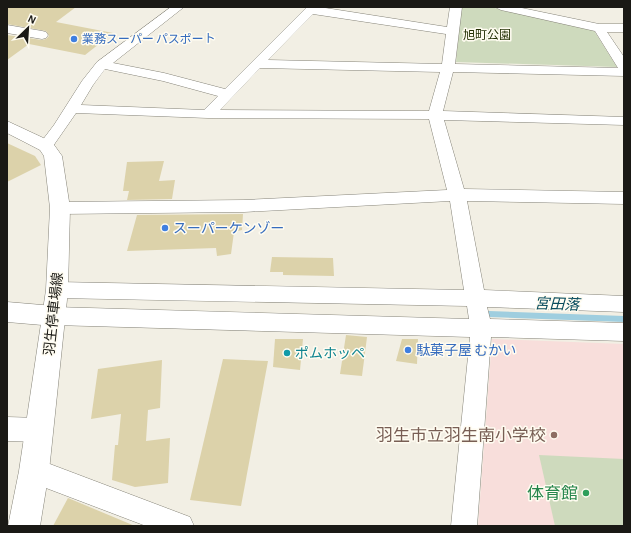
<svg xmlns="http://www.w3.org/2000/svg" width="631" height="533" font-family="'Alegreya Sans','Noto Sans JP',sans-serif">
	<rect width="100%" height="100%" fill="#f2efe4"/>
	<!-- education -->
	<path fill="#f8dedb" d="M492 339 624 344V526H478Z"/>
	<!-- green -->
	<g fill="#cedabd">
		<path d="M461 7H490L593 29 617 67 456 62Z"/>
		<path d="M539 455 624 459V526H555Z"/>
	</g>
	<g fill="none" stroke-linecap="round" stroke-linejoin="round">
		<!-- stream -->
		<path fill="#9fcedf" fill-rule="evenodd" d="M489 311 624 316V322L489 317 487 316 486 314 487 312Z"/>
	</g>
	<!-- building -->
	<g fill="#dcd2aa">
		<path d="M7 7H76L56 22 113 33 85 55 29 44 7 60V35L42 40 46 39 49 36 46 31 7 24Z"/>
		<path d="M7 143 35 156 41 165 7 182Z"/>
		<path d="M164 161 159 181 175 180 172 199 127 200 129 191H123L127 162Z"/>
		<path d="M243 214 242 230 234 232 231 254 217 256 216 248 127 251 137 215Z"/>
		<path d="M272 257 333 258 334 276 283 275V272H270Z"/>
		<path d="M346 335 367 337 362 376 340 374Z"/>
		<path d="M275 339H303L300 370 273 367Z"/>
		<path d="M402 339H418L417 364 396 361Z"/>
		<path d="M223 359 268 361 241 506 190 500Z"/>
		<path d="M162 360 160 408 148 410 146 441 170 438 168 483 135 487 112 480 115 445H118L121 414 91 419 98 369Z"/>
		<path d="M68 498 135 526H53Z"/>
	</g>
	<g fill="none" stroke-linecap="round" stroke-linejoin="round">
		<defs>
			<g id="minor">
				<path d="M171 7H184L113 63 164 73 225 89 307 7H319L447 27 450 7H462L455 64 618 68 595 31 501 10 495 7H517L599 24H624V32H607L624 57V76L453 72 443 111 624 117V125L444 120 464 189 624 192V204L467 201 484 290 624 296V312L487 307 490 319 624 323V341L491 337 477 526H451L470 337 54 325 47 322 44 316 47 310 54 307 469 319 467 306 57 298 50 296 47 290 50 284 57 282 464 290 450 201 244 212 60 214 54 212 51 208 54 204 60 202 244 200 447 190 429 119 208 118 76 113 51 149 46 151 41 149 38 146 54 125 82 81 97 62ZM313 14 446 34 442 64 268 60ZM260 68 440 72 429 111 220 110ZM105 69 163 81 218 96 204 110 81 105 93 85Z"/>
				<path d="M7 25 42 31 46 32 48 35 46 38 42 39 7 33Z"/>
				<path d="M7 417 39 418 47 422 51 430 47 438 39 442 7 441Z"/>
				<path d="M34 458 190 517 194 526H146L25 480 21 471 25 462Z"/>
			</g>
			<path id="tertiary" d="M7 302 54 306 62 309 66 316 62 323 54 326 7 322Z"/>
			<path id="secondary" d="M7 121 52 142 62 156 70 208 68 290 49 471 40 526H8L19 471 46 290 50 208 44 156 40 150 7 133Z"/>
		</defs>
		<!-- minor casing -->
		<use href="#minor" stroke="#868479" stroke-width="1"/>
		<!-- tertiary casing -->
		<use href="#tertiary" stroke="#868479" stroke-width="1"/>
		<!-- secondary casing -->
		<use href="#secondary" stroke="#868479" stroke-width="1"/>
		<!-- minor -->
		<use href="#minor" fill="#fff" fill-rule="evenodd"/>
		<!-- tertiary -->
		<use href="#tertiary" fill="#fff" fill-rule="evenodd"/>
		<!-- secondary -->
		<use href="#secondary" fill="#fff" fill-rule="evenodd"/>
	</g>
	<!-- markers -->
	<g fill="#3f7fe0" stroke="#fffcf1" stroke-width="1.5">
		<circle cx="74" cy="39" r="4"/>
		<circle cx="165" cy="228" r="4"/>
		<circle cx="408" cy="350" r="4"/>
	</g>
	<circle fill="#0f9aa8" stroke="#fffcf1" stroke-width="1.5" cx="287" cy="353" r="4"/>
	<circle fill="#8d6e63" stroke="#fffcf1" stroke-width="1.5" cx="554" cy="435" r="4"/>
	<circle fill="#2e9e5b" stroke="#fffcf1" stroke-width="1.5" cx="586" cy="493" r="4"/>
	<g text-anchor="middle" stroke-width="3" stroke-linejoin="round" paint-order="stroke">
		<!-- far-park labels -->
		<g font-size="12" fill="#233004" stroke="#fffcf1">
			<text x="487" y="39">旭町公園</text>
		</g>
		<!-- far-shop labels -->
		<g font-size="12" fill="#366cbe" stroke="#fffcf1" text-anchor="start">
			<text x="82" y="43">業務スーパー パスポート</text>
		</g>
		<!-- shop labels -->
		<g font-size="14" fill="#366cbe" stroke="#fffcf1" text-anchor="start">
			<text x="173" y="233">スーパーケンゾー</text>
			<text x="416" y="355">駄菓子屋 むかい</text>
		</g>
		<!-- street labels -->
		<g font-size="14" fill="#1a1915" stroke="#fffcf1">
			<text transform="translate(53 314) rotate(-84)" y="5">羽生停車場線</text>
		</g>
		<!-- culture labels -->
		<g font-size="14" fill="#0d838f" stroke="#fffcf1" text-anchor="start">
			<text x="295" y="358">ポムホッペ</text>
		</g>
		<!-- water labels -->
		<g font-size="15" font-style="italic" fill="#094c5e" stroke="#fffcf1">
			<text transform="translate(557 304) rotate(2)" y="5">宮田落</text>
		</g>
		<!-- near-education labels -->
		<g font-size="17" fill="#785e54" stroke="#fffcf1" text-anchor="end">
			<text x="546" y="441">羽生市立羽生南小学校</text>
		</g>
		<!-- near-leisure labels -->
		<g font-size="17" fill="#27864d" stroke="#fffcf1" text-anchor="end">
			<text x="578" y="499">体育館</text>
		</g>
	</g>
	<!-- border -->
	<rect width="631" height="533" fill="none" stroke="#1a1915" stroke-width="16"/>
	<!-- north arrow -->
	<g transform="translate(28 28) rotate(25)" stroke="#fffcf1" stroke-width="3" paint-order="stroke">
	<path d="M0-3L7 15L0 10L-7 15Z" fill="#1a1915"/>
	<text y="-6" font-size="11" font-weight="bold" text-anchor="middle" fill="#1a1915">N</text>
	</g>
</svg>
